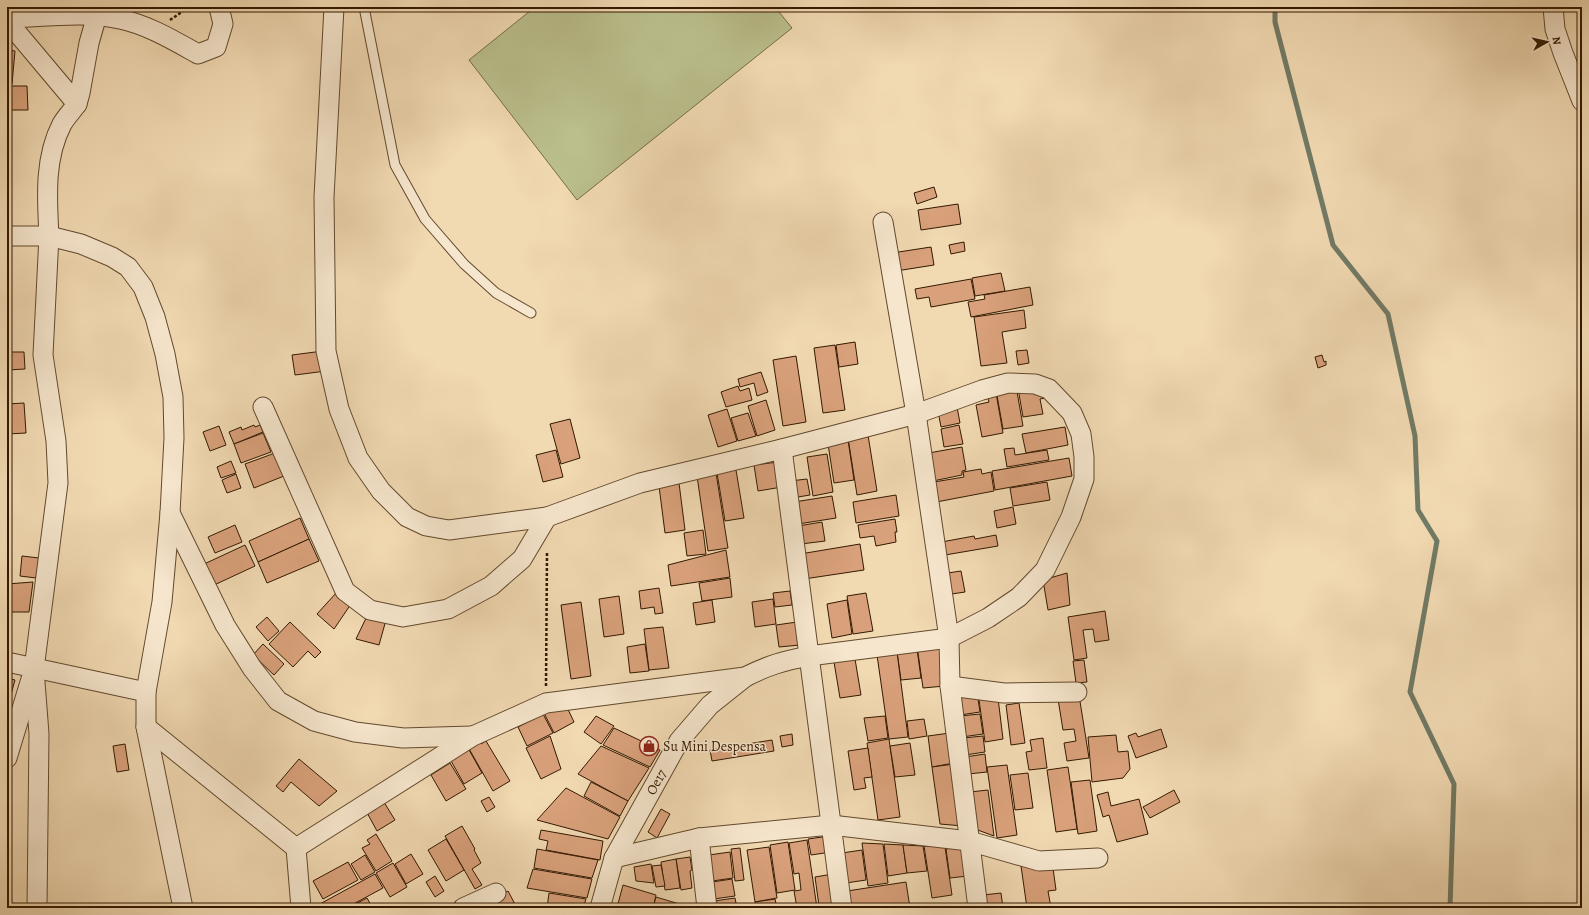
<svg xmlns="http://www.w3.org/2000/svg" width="1589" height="915" font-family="Alegreya,serif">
	<rect width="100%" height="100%" fill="#f1d9b2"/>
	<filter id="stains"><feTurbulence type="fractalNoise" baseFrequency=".005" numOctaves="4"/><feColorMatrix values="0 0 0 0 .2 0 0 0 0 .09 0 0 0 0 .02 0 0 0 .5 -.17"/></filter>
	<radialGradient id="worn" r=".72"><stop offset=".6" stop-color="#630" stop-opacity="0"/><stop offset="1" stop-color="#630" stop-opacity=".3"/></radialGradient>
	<!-- green -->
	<path fill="#babf8c" stroke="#766c46" d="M535 7H775L792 28 577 200 469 60Z"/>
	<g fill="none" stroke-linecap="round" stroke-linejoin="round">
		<!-- stream -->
		<path stroke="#717a65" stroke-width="5" d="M1275 7V22L1333 245 1388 314 1415 436 1418 510 1437 541 1410 692 1454 784 1450 908"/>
	</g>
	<!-- building -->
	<g fill="#d9a17b" stroke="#331901">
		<path d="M7 50 15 51 12 84 7 83Z"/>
		<path d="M7 86H27L28 110H7Z"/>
		<path d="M934 187 937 197 917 204 914 193Z"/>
		<path d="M958 204 961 224 921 230 918 210Z"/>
		<path d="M964 242 965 251 951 254 949 245Z"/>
		<path d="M931 247 934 265 896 271 892 253Z"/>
		<path d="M1001 273 1005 291 975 296 972 278Z"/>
		<path d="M971 279 975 299 931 307 929 297 917 299 915 289Z"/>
		<path d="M1030 287 1033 305 971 317 968 302 985 299 984 295Z"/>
		<path d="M1024 310 1026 328 1002 332 1007 363 981 366 974 317Z"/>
		<path d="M855 342 858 364 839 367 836 345Z"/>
		<path d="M835 345 845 410 823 413 814 348Z"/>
		<path d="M1027 350 1029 363 1018 365 1016 351Z"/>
		<path d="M323 351 326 371 295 375 292 355Z"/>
		<path d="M7 352H24L25 369 7 370Z"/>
		<path d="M1322 355 1324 362 1326 361V365L1318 368 1315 357Z"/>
		<path d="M796 356 806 422 783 426 773 360Z"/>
		<path d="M761 372 768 392 757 396 754 383 740 387 738 379Z"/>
		<path d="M738 386 740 391 749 388 752 400 726 407 721 392Z"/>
		<path d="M1016 386 1023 426 1003 429 996 390Z"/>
		<path d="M1018 388H1043L1045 398 1040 399 1043 414 1023 417Z"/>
		<path d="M996 393 1003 433 982 437 976 405 989 402 987 395Z"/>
		<path d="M766 400 775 430 757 436 748 406Z"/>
		<path d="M24 403 26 433 7 434V404Z"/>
		<path d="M957 407 960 423 941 427 938 411Z"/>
		<path d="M727 409 737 441 718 447 708 415Z"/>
		<path d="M748 413 756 436 738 441 731 418Z"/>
		<path d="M570 419 580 458 561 464 550 424Z"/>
		<path d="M254 425 255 427 260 425 263 432 234 444 229 432 241 427 242 430Z"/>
		<path d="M959 425 963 444 944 447 941 429Z"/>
		<path d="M219 426 226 445 210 451 203 432Z"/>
		<path d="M1065 427 1068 445 1026 453 1022 434Z"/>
		<path d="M263 433 271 452 241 463 234 444Z"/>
		<path d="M868 435 877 491 857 495 848 438Z"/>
		<path d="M848 440 854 480 834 483 828 444Z"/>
		<path d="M962 447 966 470 962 471V475L928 482 923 454Z"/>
		<path d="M1014 448 1015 455 1047 450 1049 460 1007 467 1004 449Z"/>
		<path d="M556 450 563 477 543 482 536 455Z"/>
		<path d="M275 453 284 476 254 488 245 464Z"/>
		<path d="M827 454 833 492 813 496 807 457Z"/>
		<path d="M1069 458 1072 476 995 490 992 471Z"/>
		<path d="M231 461 236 473 221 478 217 467Z"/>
		<path d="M778 462 782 487 758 491 754 465Z"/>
		<path d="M981 469 982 474 991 472 994 491 931 503 928 483 964 477 963 472Z"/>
		<path d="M736 470 744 518 725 521 717 473Z"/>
		<path d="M716 473 728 548 708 551 697 476Z"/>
		<path d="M236 474 241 488 227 493 222 480Z"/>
		<path d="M807 479 810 495 792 498 790 481Z"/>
		<path d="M1047 482 1050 500 1013 506 1010 488Z"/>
		<path d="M679 483 685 530 665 533 659 486Z"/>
		<path d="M896 495 899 516 856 523 853 502Z"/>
		<path d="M832 496 836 518 798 524 794 502Z"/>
		<path d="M1013 507 1016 524 997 528 994 511Z"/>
		<path d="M300 518 309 539 258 562 249 541Z"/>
		<path d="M895 519 897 532H895L896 542 876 546 874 536 860 538 858 525Z"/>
		<path d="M822 522 825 541 801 544 798 526Z"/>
		<path d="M235 525 242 542 215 553 208 537Z"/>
		<path d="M703 530 706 554 687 556 684 533Z"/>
		<path d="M996 535 998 546 939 556 936 543 974 536 975 539Z"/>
		<path d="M309 539 319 561 267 583 258 562Z"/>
		<path d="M860 544 864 570 804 579 800 554Z"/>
		<path d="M245 545 255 566 212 586 202 565Z"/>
		<path d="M726 550 730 577 671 586 668 565Z"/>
		<path d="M22 556 39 558 36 578 20 576Z"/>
		<path d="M961 571 965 592 945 595 941 574Z"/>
		<path d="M1067 573 1070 605 1048 610 1043 580Z"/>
		<path d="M730 578 732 597 702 601 699 583Z"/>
		<path d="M33 582 29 612H7V584Z"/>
		<path d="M659 588 663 613 655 614 654 607 641 609 639 591Z"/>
		<path d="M790 591 792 605 775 607 773 593Z"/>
		<path d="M337 592 351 604 334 629 317 614Z"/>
		<path d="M866 593 873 631 853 634 847 596Z"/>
		<path d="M619 596 624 634 604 637 599 599Z"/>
		<path d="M773 599 776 624 755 627 752 602Z"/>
		<path d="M712 600 715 622 696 625 693 603Z"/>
		<path d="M847 600 852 634 832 638 827 604Z"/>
		<path d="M581 602 591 676 571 679 561 605Z"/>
		<path d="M1105 611 1109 640 1095 642 1093 629 1083 630 1087 658 1074 660 1068 617Z"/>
		<path d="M368 614 386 620 379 645 356 639Z"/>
		<path d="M267 617 279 631 268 641 256 627Z"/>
		<path d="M290 622 321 652 315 658 308 651 293 667 269 644Z"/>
		<path d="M797 622 800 645 779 647 776 625Z"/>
		<path d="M663 627 669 668 649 670 644 629Z"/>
		<path d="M939 643 945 686 923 688 917 646Z"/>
		<path d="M263 644 284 664 274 675 253 655Z"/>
		<path d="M645 644 649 671 630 673 627 647Z"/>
		<path d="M917 649 921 678 901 680 897 652Z"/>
		<path d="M897 652 908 737 889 739 877 655Z"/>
		<path d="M855 659 861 695 840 698 834 662Z"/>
		<path d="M1084 660 1087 682 1076 683 1073 661Z"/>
		<path d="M7 678 15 680 7 709Z"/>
		<path d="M977 692 980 712 960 715 957 694Z"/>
		<path d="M978 693 998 698 1003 739 985 742Z"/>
		<path d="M1079 695 1089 758 1067 761 1064 743 1076 741 1074 729 1063 730 1058 699Z"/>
		<path d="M565 703 574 722 554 733 544 713Z"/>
		<path d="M1019 703 1025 743 1011 745 1006 705Z"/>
		<path d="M543 714 553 733 527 746 518 727Z"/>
		<path d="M980 714 983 734 962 737 960 716Z"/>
		<path d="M596 716 614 726 601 744 584 732Z"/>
		<path d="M885 716 888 738 868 741 864 718Z"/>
		<path d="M924 719 927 736 909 739 907 721Z"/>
		<path d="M614 728 660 750 650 767 603 745Z"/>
		<path d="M1161 729 1167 747 1136 758 1128 736 1136 733 1138 737Z"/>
		<path d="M950 733 954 763 932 767 928 736Z"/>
		<path d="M792 734 793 745 782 747 780 736Z"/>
		<path d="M1116 735 1118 752 1128 751 1130 769 1123 778 1092 782 1088 737Z"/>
		<path d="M550 736 561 769 541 779 526 748Z"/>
		<path d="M983 736 985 752 965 755 963 738Z"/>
		<path d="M1043 738 1047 768 1029 770 1026 752 1032 751 1030 740Z"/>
		<path d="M889 739 900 817 878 820 867 743Z"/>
		<path d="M479 740 481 744 486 741 510 781 493 791 468 747Z"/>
		<path d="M772 740 774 751 712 761 710 750Z"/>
		<path d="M910 743 915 775 895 777 890 746Z"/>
		<path d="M125 744 129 770 117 772 113 746Z"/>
		<path d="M601 746 649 768 628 801 578 774Z"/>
		<path d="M468 748 482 773 464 784 450 759Z"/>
		<path d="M868 748 872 777 864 778 866 788 854 790 848 751Z"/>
		<path d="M985 754 987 772 968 774 965 757Z"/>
		<path d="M299 759 337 791 319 806 291 782 283 792 276 786Z"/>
		<path d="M450 763 466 789 446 801 431 775Z"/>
		<path d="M954 764 963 826 940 824 932 767Z"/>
		<path d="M1007 765 1017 835 997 838 987 767Z"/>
		<path d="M1068 767 1077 829 1056 832 1047 770Z"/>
		<path d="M1028 773 1033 808 1015 810 1010 775Z"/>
		<path d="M1090 780 1097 831 1078 834 1071 782Z"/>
		<path d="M591 782 628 801 620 816 584 796Z"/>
		<path d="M566 788 620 817 608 839 537 820Z"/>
		<path d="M988 790 994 836 975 829 970 792Z"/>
		<path d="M1174 790 1180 802 1150 818 1143 807Z"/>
		<path d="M1108 792 1111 806 1139 799 1148 834 1117 842 1109 815 1103 817 1097 795Z"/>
		<path d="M489 797 495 807 487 812 481 801Z"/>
		<path d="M382 799 395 820 377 831 365 809Z"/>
		<path d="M661 809 670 814 657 838 648 832Z"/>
		<path d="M462 826 475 849 474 850 481 863 472 869 482 885 475 889 445 836Z"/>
		<path d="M541 830 603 841 600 860 546 850 548 841 539 839Z"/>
		<path d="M376 834 392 861 376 871 362 848 370 844 367 840Z"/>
		<path d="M829 836 831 852 811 855 808 839Z"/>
		<path d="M446 839 464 870 446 881 428 850Z"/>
		<path d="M807 840 817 908H797L794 891 801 890 799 873 794 874 789 843Z"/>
		<path d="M788 842 795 890 777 893 770 845Z"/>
		<path d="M862 843 883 844 888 883 868 886Z"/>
		<path d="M884 844 903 845 907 873 888 876Z"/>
		<path d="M903 845 923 846 927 871 907 873Z"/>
		<path d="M924 846 945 847 952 895 932 898Z"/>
		<path d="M964 846 968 876 950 878 946 849Z"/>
		<path d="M769 847 777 898 755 902 747 850Z"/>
		<path d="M740 848 744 880 735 881 731 849Z"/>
		<path d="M537 849 598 860 592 878 534 868Z"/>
		<path d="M862 850 866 880 846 883 842 853Z"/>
		<path d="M730 852 733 878 712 881 709 855Z"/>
		<path d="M411 854 423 874 406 884 395 864Z"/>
		<path d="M365 855 375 872 361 880 351 864Z"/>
		<path d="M690 857 692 870 690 871 692 888 681 890 676 859Z"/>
		<path d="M676 859 680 888 665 890 661 862Z"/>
		<path d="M1052 861 1056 890 1048 891 1051 908H1027L1021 866Z"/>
		<path d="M348 862 358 880 323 899 313 881Z"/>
		<path d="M393 863 407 887 390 897 376 873Z"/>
		<path d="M651 864 654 883 636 881 634 867Z"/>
		<path d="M661 865 665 886 656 887 652 866Z"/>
		<path d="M533 869 592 879 587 898 527 888Z"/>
		<path d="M375 874 383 888 346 908H320L318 905Z"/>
		<path d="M833 874 837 903 819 906 815 877Z"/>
		<path d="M435 876 444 891 435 897 426 882Z"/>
		<path d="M732 879 735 896 714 899 712 882Z"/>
		<path d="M906 882 910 908H850L847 891Z"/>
		<path d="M623 885 656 895 653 908H630L618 904Z"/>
		<path d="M508 891 517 908H491L488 902Z"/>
		<path d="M549 893 586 899 583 908H547Z"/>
		<path d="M1001 893 1003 908H985L983 895Z"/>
		<path d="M656 897 686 906V908H653Z"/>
		<path d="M367 898 372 907 369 908H348Z"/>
		<path d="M735 898 737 908H715L714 901Z"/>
		<path d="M775 899 777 908H756L755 902Z"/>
	</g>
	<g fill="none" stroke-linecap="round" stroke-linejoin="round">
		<defs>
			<path id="service" d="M364 7 395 165 425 219 464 264 496 293 531 313"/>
			<g id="minor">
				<path d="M1553 7 1555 29 1563 53 1582 101"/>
				<path d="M7 18C41 17 88 11 120 19 148 25 173 40 198 54L216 47 223 24 219 7"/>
				<path d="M7 23 19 35 77 104 80 93 89 43 97 15 94 7"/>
				<path d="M77 104C72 111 66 117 62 124 44 158 47 199 49 236L81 244 112 257 128 267 143 287 155 317 165 354 173 397 174 438 170 513 162 602 146 692"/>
				<path d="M883 222 916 414 949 638 950 686 978 908"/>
				<path d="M7 236H49L43 355 56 441 58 483 34 669 39 734 37 908"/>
				<path d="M263 407 345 591 370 610 403 617 448 609 491 586 522 559 547 517"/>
				<path d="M782 449 842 908"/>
				<path d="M170 513 225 625 252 668 278 701 314 721 355 732 403 738 472 736"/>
				<path d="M7 662 146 692V727L183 908"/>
				<path d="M950 686 1004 693 1077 692"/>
				<path d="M146 727 296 848"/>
				<path d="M7 758 31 679"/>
				<path d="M699 838 707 908"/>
				<path d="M614 858 699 838 831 825 969 841 1039 861 1098 858"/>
				<path d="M301 908 296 848 473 736 546 703 745 677C769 665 783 661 809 656L949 638 988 618 1019 597 1045 570 1071 517 1084 479V457L1081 434 1072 413 1049 389 1035 384 1008 383 982 390 916 414 782 449 640 483 547 517 449 530 426 526 407 517 381 491 358 458 339 409 326 351 324 197 334 7"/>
				<path d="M463 908 496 893"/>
				<path d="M600 908 614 858 679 741 710 705 744 678"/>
			</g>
		</defs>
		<!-- service casing -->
		<use href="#service" stroke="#62492d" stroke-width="11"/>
		<!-- minor casing -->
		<use href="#minor" stroke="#62492d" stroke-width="21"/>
		<!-- path -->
		<g stroke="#331901" stroke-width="2.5" stroke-dasharray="3 2" stroke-linecap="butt">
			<path d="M170 20 189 7"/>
			<path d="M546 686 547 553"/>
		</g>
		<!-- service -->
		<use href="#service" stroke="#f6e6cd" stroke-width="9"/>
		<!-- minor -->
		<use href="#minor" stroke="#f6e6cd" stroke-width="19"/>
	</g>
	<!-- icons -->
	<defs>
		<symbol id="shop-ring" viewBox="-11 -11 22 22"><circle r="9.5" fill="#f6e6cd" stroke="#8f2418" stroke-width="1.5"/><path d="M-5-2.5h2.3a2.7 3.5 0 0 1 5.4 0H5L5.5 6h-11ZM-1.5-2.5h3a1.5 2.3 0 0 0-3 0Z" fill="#8f2418"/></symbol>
	</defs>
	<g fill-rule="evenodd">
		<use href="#shop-ring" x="638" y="735" width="22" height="22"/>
	</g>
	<g text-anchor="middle" stroke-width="3" stroke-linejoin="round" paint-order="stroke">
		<!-- poi labels -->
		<g font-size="14" fill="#331901" stroke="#f6e6cd" text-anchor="start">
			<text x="663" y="751">Su Mini Despensa</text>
		</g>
		<!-- street labels -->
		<g font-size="14" fill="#331901" stroke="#f6e6cd">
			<text transform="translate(656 782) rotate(-61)" y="5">Oe17</text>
		</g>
	</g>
	<!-- margin -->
	<rect width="1589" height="915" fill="none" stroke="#f1d9b2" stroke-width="24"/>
	<rect x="8" y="8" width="1573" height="899" fill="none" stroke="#331901" stroke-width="2"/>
	<rect x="12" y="12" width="1565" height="891" fill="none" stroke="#331901"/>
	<!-- north arrow -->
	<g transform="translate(1547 42) rotate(82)" stroke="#f6e6cd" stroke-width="3" paint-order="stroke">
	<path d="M0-3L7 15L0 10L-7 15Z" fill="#331901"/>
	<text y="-6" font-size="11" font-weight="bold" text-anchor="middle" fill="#331901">N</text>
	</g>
	<rect width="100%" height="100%" filter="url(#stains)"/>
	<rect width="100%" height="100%" fill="url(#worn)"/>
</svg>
